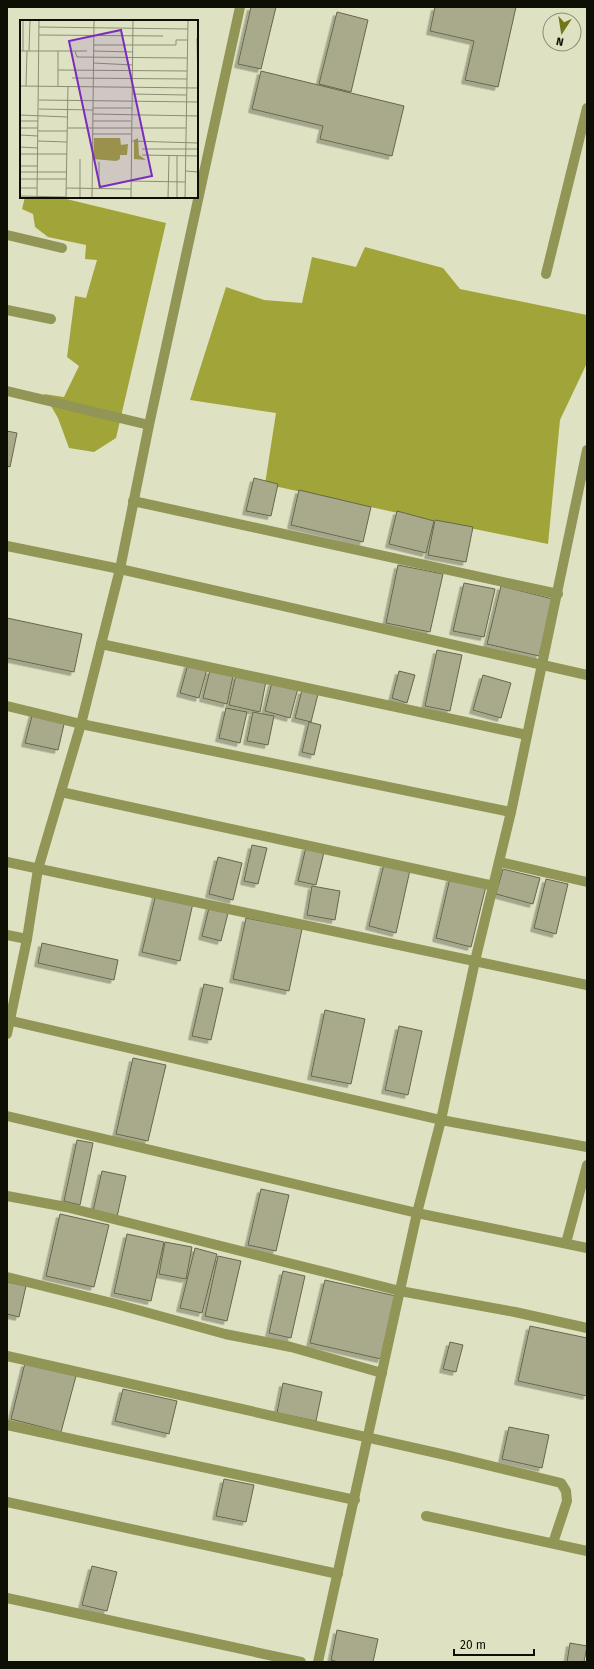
<svg xmlns="http://www.w3.org/2000/svg" width="594" height="1669" font-family="'Fira Sans',sans-serif">
	<defs>
		<filter id="shadow"><feDropShadow dx="-3.5" dy="3.5" stdDeviation="0" flood-color="#0004"/></filter>
	</defs>
	<rect width="100%" height="100%" fill="#dfe2c2"/>
	<!-- water -->
	<g fill="#a0a439">
		<path d="M25 197H58L166 223 116 438 94 452 69 448 58 418 44 394 64 397 79 366 67 357 75 296 86 298 97 260 85 259 86 245 48 237 35 227 33 214 22 209Z"/>
		<path d="M365 247 443 268 460 289 587 315V363L560 420 548 544 421 518 265 484 276 413 190 400 226 287 264 300 302 303 312 257 356 267Z"/>
	</g>
	<!-- building -->
	<g fill="#a8aa8b" stroke="#65674a" filter="url(#shadow)">
		<path d="M251 7H276L261 69 238 64Z"/>
		<path d="M435 7H516L498 87 465 80 474 41 430 31Z"/>
		<path d="M337 12 368 20 351 92 319 84Z"/>
		<path d="M261 71 404 106 392 156 320 139 323 126 252 109Z"/>
		<path d="M7 431 17 433 10 467 7 466Z"/>
		<path d="M254 478 278 484 271 516 246 511Z"/>
		<path d="M299 490 371 507 363 542 291 525Z"/>
		<path d="M397 511 434 521 426 553 389 544Z"/>
		<path d="M435 520 473 527 466 562 428 555Z"/>
		<path d="M398 565 443 574 430 632 386 623Z"/>
		<path d="M464 583 495 589 484 637 453 631Z"/>
		<path d="M501 586 553 599 539 656 487 644Z"/>
		<path d="M7 618 82 634 74 672 7 658Z"/>
		<path d="M437 650 462 655 450 711 425 706Z"/>
		<path d="M188 664 207 669 199 698 180 693Z"/>
		<path d="M210 670 233 676 227 704 203 698Z"/>
		<path d="M399 671 415 675 407 703 392 698Z"/>
		<path d="M236 675 266 681 260 712 229 705Z"/>
		<path d="M483 675 511 683 501 718 473 710Z"/>
		<path d="M272 682 298 688 290 718 265 711Z"/>
		<path d="M302 690 318 694 311 722 295 718Z"/>
		<path d="M226 708 247 712 240 743 219 738Z"/>
		<path d="M33 712 65 720 58 750 25 743Z"/>
		<path d="M253 712 274 716 268 745 247 741Z"/>
		<path d="M309 722 321 725 314 755 302 752Z"/>
		<path d="M252 845 267 848 258 884 244 881Z"/>
		<path d="M306 847 324 852 316 885 298 881Z"/>
		<path d="M218 857 242 863 233 900 209 894Z"/>
		<path d="M384 864 410 870 396 933 369 926Z"/>
		<path d="M503 869 540 878 533 904 496 894Z"/>
		<path d="M450 878 486 886 471 947 436 938Z"/>
		<path d="M546 879 568 884 556 934 534 928Z"/>
		<path d="M312 886 340 891 335 920 307 915Z"/>
		<path d="M156 894 193 903 180 961 142 952Z"/>
		<path d="M210 904 229 909 221 941 202 936Z"/>
		<path d="M246 918 302 929 289 991 233 979Z"/>
		<path d="M42 943 118 960 114 980 38 963Z"/>
		<path d="M204 984 223 988 211 1040 192 1036Z"/>
		<path d="M325 1010 365 1019 351 1084 311 1076Z"/>
		<path d="M399 1026 422 1031 408 1095 385 1090Z"/>
		<path d="M133 1058 166 1065 148 1141 116 1134Z"/>
		<path d="M77 1140 93 1143 80 1205 64 1201Z"/>
		<path d="M102 1171 126 1176 117 1217 93 1211Z"/>
		<path d="M261 1189 289 1195 276 1251 248 1245Z"/>
		<path d="M60 1214 109 1225 94 1287 46 1276Z"/>
		<path d="M127 1234 164 1242 151 1301 114 1293Z"/>
		<path d="M165 1242 192 1247 186 1279 159 1274Z"/>
		<path d="M195 1248 217 1254 202 1313 180 1308Z"/>
		<path d="M218 1256 241 1261 227 1321 205 1316Z"/>
		<path d="M283 1271 305 1276 291 1338 269 1333Z"/>
		<path d="M325 1280 396 1296 381 1359 310 1343Z"/>
		<path d="M7 1282 26 1286 19 1317 7 1314Z"/>
		<path d="M530 1326 587 1338V1396L518 1381Z"/>
		<path d="M450 1342 463 1345 456 1372 443 1369Z"/>
		<path d="M25 1363 76 1376 61 1432 11 1419Z"/>
		<path d="M283 1383 322 1392 316 1421 277 1413Z"/>
		<path d="M123 1389 177 1401 169 1434 115 1421Z"/>
		<path d="M509 1427 549 1435 542 1468 502 1459Z"/>
		<path d="M224 1479 254 1485 246 1522 216 1516Z"/>
		<path d="M92 1566 117 1572 107 1611 82 1605Z"/>
		<path d="M337 1630 378 1639 373 1662H338L331 1660Z"/>
		<path d="M570 1643 587 1646 584 1662H567Z"/>
	</g>
	<g fill="none" stroke-linecap="round" stroke-linejoin="round">
		<!-- street -->
		<g stroke="#919556" stroke-width="10">
			<path d="M7 235 62 248"/>
			<path d="M546 274 587 108"/>
			<path d="M7 310 51 319"/>
			<path d="M7 391 149 425"/>
			<path d="M133 501 558 594"/>
			<path d="M7 546 120 569 587 675"/>
			<path d="M101 644 527 735"/>
			<path d="M7 706 81 724 511 812"/>
			<path d="M61 792 494 886"/>
			<path d="M7 862 587 985"/>
			<path d="M500 862 587 882"/>
			<path d="M7 935 27 939"/>
			<path d="M7 1020 441 1120 587 1147"/>
			<path d="M7 1034 27 939 38 869 81 724 120 569 149 425 240 7"/>
			<path d="M7 1116 417 1213 587 1248"/>
			<path d="M7 1196 66 1207 400 1291 515 1312 587 1328"/>
			<path d="M566 1243 587 1165"/>
			<path d="M7 1277 116 1304 225 1334 291 1347 382 1373"/>
			<path d="M7 1356 450 1456 561 1483 566 1491 567 1501 553 1543"/>
			<path d="M7 1425 355 1500"/>
			<path d="M7 1502 338 1574"/>
			<path d="M426 1516 587 1551"/>
			<path d="M7 1598 301 1662"/>
			<path d="M318 1662 417 1213 441 1120 475 961 511 812 587 450"/>
		</g>
	</g>
	<!-- overview -->
	<g transform="translate(20 20)">
		<rect width="178" height="178" fill="#dfe2c2"/>
		<path d="M74 118H100L101 125 108 124 107 135H100V139L96 141 73 139ZM118 118 119 135 126 140 114 139V120Z" fill="#a0a439"/>
		<path fill="none" stroke="#8b8d76" stroke-width="1" d="M19 7 168 9M19 15 143 16M177 18 178 68M74 25H156V20H167M0 31H67M3 31V0M9 31 10 0M55 31 57 37 167 38M73 31 113 32M73 43 113 45M38 50 167 51M52 58 167 59M0 66 178 68M6 66 7 31M38 66V31M112 74 166 75M19 80 178 82M73 88H112M19 89 73 90M73 94 178 96M0 95 47 97M0 101H18M73 101H111M0 108H18M48 108H166M18 111H47M72 114H111M0 115 18 116M18 121 47 122M111 121 178 123M0 127 18 128M122 129H178M0 134H47M122 135 178 136M60 139V178M0 146H18M166 151 178 152M0 152H46M0 159H46M111 161 165 162M79 167V142M0 168H17M46 168 111 169M0 176 46 177M17 178 19 0M46 178 48 66M72 178 74 0M111 178 113 0M148 178 149 136M157 178V136M165 178 168 0"/>
		<path fill="#7b2cbf" fill-opacity="0.15" stroke="#7b2cbf" stroke-width="2" d="M101 10 132 156 80 167 49 21Z"/>
		<rect width="178" height="178" fill="none" stroke="#0d0e04" stroke-width="2"/>
	</g>
	<!-- border -->
	<rect width="594" height="1669" fill="none" stroke="#0d0e04" stroke-width="16"/>
	<!-- north arrow -->
	<g transform="translate(562 32) rotate(192)"><circle r="19" fill="#dfe2c2" stroke="#8b8d76"/>
	<path d="M0-3L7 15L0 10L-7 15Z" fill="#72751b"/>
	<text y="-6" font-size="11" font-weight="bold" text-anchor="middle" fill="#0d0e04">N</text>
	</g>
	<!-- scale -->
	<path d="M454 1649v6h80v-6" fill="none" stroke="#0d0e04" stroke-width="2"/>
	<text x="460" y="1649" font-size="12" fill="#0d0e04" stroke="#dfe2c2" stroke-width="3" paint-order="stroke">20 m</text>
</svg>
